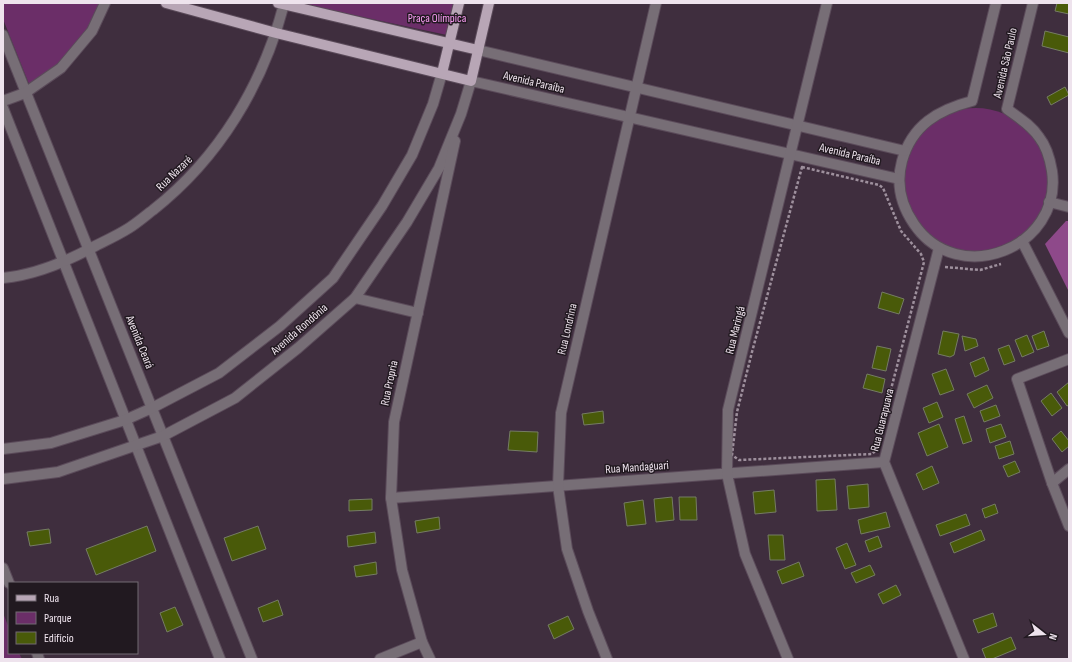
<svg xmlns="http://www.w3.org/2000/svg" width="1072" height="662" font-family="'Sofia Sans Condensed',sans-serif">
	<rect width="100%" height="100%" fill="#3f2e3e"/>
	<!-- green -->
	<g fill="#6b2e68">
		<path d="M3 3H101L89 28 60 63 29 84 3 19Z"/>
		<path d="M297 3H455L447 35Z"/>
		<circle cx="976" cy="180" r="72"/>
		<path d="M3 613 9 628V653H19L22 659H3Z"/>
	</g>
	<!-- forest -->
	<path fill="#8e498a" d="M1066 221H1069V292L1045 244Z"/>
	<!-- building -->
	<g fill="#495a09" stroke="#757c64">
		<path d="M1057 3H1069V14L1055 11Z"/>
		<path d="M1045 31 1069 37V53L1042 46Z"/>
		<path d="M1065 87 1069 95 1051 105 1047 97Z"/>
		<path d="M882 292 904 299 899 314 878 308Z"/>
		<path d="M943 331 959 334 954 355 950 357 938 354Z"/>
		<path d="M1044 331 1049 346 1037 350 1032 336Z"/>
		<path d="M1027 335 1034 352 1022 357 1015 340Z"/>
		<path d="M962 336 976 339 978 346 965 351Z"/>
		<path d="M1009 345 1015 361 1004 365 998 349Z"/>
		<path d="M877 346 891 349 886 371 872 368Z"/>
		<path d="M984 357 989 370 975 377 970 363Z"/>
		<path d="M946 369 954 390 940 395 932 374Z"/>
		<path d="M867 374 885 379 882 393 863 388Z"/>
		<path d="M1069 382V405L1067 406 1057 392Z"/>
		<path d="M987 385 993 398 974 408 967 394Z"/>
		<path d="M1051 393 1062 408 1052 416 1041 401Z"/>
		<path d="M937 402 943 417 929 423 923 408Z"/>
		<path d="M996 405 1000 416 984 422 980 411Z"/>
		<path d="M603 411 604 423 584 425 582 414Z"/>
		<path d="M964 416 972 441 963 444 955 419Z"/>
		<path d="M939 424 948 447 927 456 918 433Z"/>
		<path d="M1001 424 1006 437 990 443 986 429Z"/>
		<path d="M510 431 538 432 537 452 508 450Z"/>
		<path d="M1061 431 1069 441V446L1062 452 1052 439Z"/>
		<path d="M1010 441 1014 454 999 459 995 446Z"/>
		<path d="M1015 461 1020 472 1008 477 1003 466Z"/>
		<path d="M932 466 939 483 923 490 916 474Z"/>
		<path d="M835 479 837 510 817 511 816 480Z"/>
		<path d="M868 484 869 507 849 509 847 486Z"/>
		<path d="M774 490 776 512 755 514 753 492Z"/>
		<path d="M672 497 674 520 656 522 654 499Z"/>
		<path d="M679 497H696L697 520H680Z"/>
		<path d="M372 499V510L349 511V500Z"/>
		<path d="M643 500 646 524 627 526 624 503Z"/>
		<path d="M995 504 998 513 985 518 982 509Z"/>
		<path d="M886 512 890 527 861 534 858 520Z"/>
		<path d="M966 514 970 525 940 536 936 525Z"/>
		<path d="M439 517 440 529 417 533 415 521Z"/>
		<path d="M147 526 156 551 96 575 86 549Z"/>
		<path d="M258 526 266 549 232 561 224 538Z"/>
		<path d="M49 529 51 543 30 546 27 532Z"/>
		<path d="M981 530 985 540 954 553 950 543Z"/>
		<path d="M375 532 376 543 348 547 347 536Z"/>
		<path d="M768 535H783L785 560H770Z"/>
		<path d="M878 536 882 547 869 552 865 541Z"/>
		<path d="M847 543 856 565 845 569 836 548Z"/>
		<path d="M376 562 377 574 356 577 354 566Z"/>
		<path d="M799 562 804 576 782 584 777 571Z"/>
		<path d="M870 565 875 575 856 583 851 573Z"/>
		<path d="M896 585 901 595 883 604 878 594Z"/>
		<path d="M278 600 283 615 263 622 258 608Z"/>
		<path d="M175 607 183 625 167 632 160 613Z"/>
		<path d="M993 613 997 626 978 633 973 620Z"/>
		<path d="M568 616 574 629 554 639 548 625Z"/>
		<path d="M1011 637 1016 649 992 659H986L982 649Z"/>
	</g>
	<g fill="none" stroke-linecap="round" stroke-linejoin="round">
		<defs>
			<g id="minor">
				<path d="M996 3 972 101C938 110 912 125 902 161 896 183 901 205 914 224 958 289 1063 248 1052 171 1050 159 1047 147 1039 137 1031 125 1019 118 1007 109L1033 3"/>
				<path d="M3 35 252 659"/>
				<path d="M478 50 905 151"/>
				<path d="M3 101 25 93 61 68 92 31 105 3"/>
				<path d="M3 108 220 659"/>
				<path d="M1049 202 1069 207"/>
				<path d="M1022 241 1069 333"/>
				<path d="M939 248 884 462 964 659"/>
				<path d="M3 278C35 275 68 261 97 245 107 240 118 235 129 228 137 223 145 216 153 210 219 158 263 85 284 4"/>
				<path d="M355 298 418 313"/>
				<path d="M1069 359 1017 379 1052 483 1069 526"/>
				<path d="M3 449 51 443 125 420 152 408 219 373 280 326 333 278 382 206 412 155 433 104 442 73"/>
				<path d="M3 479 58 472 163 436 235 398 298 348 355 298 407 222 439 168 461 114 471 81 899 179"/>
				<path d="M1052 483 1069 469"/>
				<path d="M391 498 884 462"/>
				<path d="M3 568 9 583"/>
				<path d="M37 653 39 659"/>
				<path d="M380 659 422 642"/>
				<path d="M430 659 422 642 402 570 391 498 394 422 455 141"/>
				<path d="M607 659 588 611 567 549 558 486 561 413 656 3"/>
				<path d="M788 659 745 554 727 474 728 410 827 3"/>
			</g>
			<g id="major">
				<path d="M166 3 276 33 471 81 489 3"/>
				<path d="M278 3 478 50"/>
				<path d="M442 73 459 3"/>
			</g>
		</defs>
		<!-- minor casing -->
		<use href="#minor" stroke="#5b4b5a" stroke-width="12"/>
		<!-- major casing -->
		<use href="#major" stroke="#5b4b5a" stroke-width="12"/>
		<!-- path -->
		<g stroke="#9e909d" stroke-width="2.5" stroke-dasharray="3 2" stroke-linecap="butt">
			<path d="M802 167 879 185 883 188 901 231 921 254 924 262 875 451 872 454 739 460 732 455 737 412 752 352Z"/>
			<path d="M945 267 980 270 1001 264"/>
		</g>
		<!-- minor -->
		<use href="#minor" stroke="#776e76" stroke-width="10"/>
		<!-- major -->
		<use href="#major" stroke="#b8a6b6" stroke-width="10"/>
	</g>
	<g text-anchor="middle" stroke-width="3" stroke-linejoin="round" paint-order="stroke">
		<!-- park labels -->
		<g font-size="12" fill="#fc9ef6" stroke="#211920">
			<text x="437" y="22">Praça Olímpica</text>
		</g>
		<!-- street labels -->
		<g font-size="12" fill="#eee3ed" stroke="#211920">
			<text transform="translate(1005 63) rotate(-77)" y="4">Avenida São Paulo</text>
			<text transform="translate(534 82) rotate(13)" y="4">Avenida Paraíba</text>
			<text transform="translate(850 154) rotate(13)" y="4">Avenida Paraíba</text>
			<text transform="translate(174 173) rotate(-44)" y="4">Rua Nazaré</text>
			<text transform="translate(299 329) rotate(-41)" y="4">Avenida Rondônia</text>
			<text transform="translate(567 329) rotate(-77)" y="4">Rua Londrina</text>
			<text transform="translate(735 330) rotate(-76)" y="4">Rua Maringá</text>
			<text transform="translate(140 342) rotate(68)" y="4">Avenida Ceará</text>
			<text transform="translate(389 383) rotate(-78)" y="4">Rua Propria</text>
			<text transform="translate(882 420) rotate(-76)" y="4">Rua Guarapuava</text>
			<text transform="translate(637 467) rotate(-4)" y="4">Rua Mandaguari</text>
		</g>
	</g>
	<!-- border -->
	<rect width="1072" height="662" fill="none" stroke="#eee3ed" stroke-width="8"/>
	<!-- legend -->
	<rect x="8" y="582" width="130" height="72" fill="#211920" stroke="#736a72"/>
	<rect x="16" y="595" width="20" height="6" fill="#b8a6b6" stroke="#736a72"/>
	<text x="44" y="602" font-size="12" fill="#eee3ed">Rua</text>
	<rect x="16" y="612" width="20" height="12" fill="#6b2e68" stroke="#736a72"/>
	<text x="44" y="622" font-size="12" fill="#eee3ed">Parque</text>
	<rect x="16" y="632" width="20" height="12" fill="#495a09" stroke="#736a72"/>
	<text x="44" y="642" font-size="12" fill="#eee3ed">Edifício</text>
	<!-- north arrow -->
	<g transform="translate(1044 634) rotate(107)" stroke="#211920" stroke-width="3" paint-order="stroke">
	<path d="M0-3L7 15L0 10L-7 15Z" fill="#eee3ed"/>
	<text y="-6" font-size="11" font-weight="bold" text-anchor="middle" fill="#eee3ed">N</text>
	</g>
</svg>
